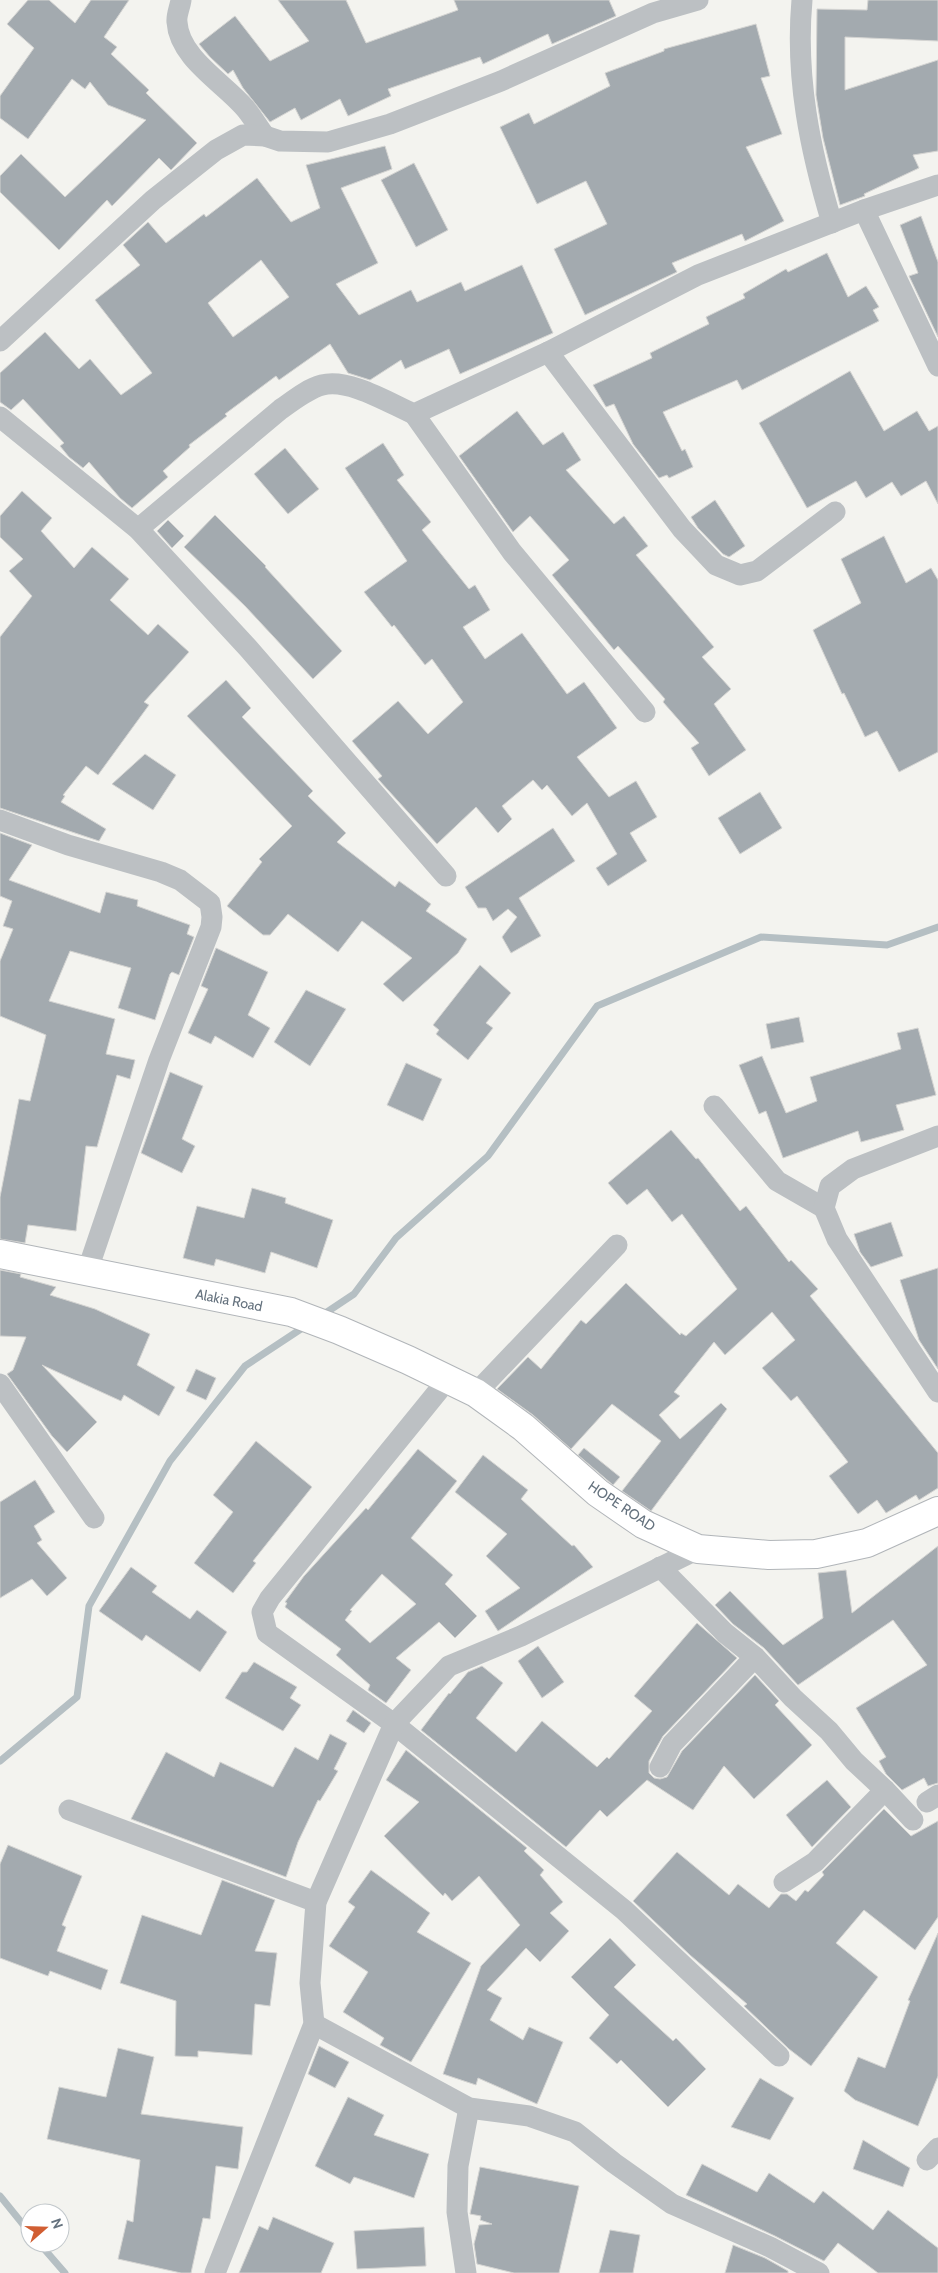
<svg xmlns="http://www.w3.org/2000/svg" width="938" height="2273" font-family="Cabin,sans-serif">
	<rect width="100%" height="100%" fill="#f3f3ef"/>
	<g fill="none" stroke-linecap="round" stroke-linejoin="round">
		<!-- stream -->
		<g stroke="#b5bfc3" stroke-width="7">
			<path d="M321 1316 354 1294 396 1238 488 1156 597 1006 761 937 887 945 938 927"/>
			<path d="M0 1761 77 1697 89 1606 170 1461 245 1366 307 1325"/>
			<path d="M0 2196 30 2233"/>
			<path d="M39 2243 65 2273"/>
		</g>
	</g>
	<!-- building -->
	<g fill="#a3aaaf" stroke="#d4d4d2" fill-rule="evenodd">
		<path d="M28 0H49L75 23 91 0H129L104 37 117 47 111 54 149 90 146 93 197 143 171 170 159 158 112 206 107 200 59 250 0 192V176L21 154 65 197 146 120 108 105 90 82 85 89 72 79 28 139 0 118V96L34 48 7 24Z"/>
		<path d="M278 0H346L366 43 458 10 454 0H609L616 16 552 44 548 34 483 64 480 57 388 89 391 96 348 116 340 99 301 120 295 108 270 122 243 88 233 70 228 74 210 57 199 44 235 16 270 61 309 41Z"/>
		<path d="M868 0H938V41L845 37V90L938 60V151L913 155 919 168 864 194 865 196 840 205 823 138 816 95 817 9 867 10Z"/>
		<path d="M756 24 770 76 761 78 782 134 746 147 784 221 745 241 742 234 672 263 677 272 585 315 554 249 607 224 586 181 537 204 500 127 529 113 534 124 610 86 605 73 664 51V49Z"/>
		<path d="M385 146 392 169 341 188 378 263 336 284 359 315 411 290 417 302 461 282 465 291 522 265 553 333 460 374 449 349 405 369 401 360 370 380 348 373 330 344 279 380 276 376 225 414 227 416 189 445 190 447 163 471 168 477 132 508 120 498 89 462 83 468 69 457 60 446 64 443 23 399 11 410 0 402V373L45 332 79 369 90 359 121 395 152 373 95 300 140 265 123 245 148 222 166 243 204 214 206 217 257 178 291 222 320 208 306 165ZM261 260 289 297 233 337 208 303Z"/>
		<path d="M414 163 448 230 416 247 381 180Z"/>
		<path d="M921 216 938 262V337L909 276 918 273 900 225Z"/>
		<path d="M827 253 848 297 866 286 879 307 873 310 879 321 742 390 737 380 663 412 682 451 685 449 693 467 669 478 667 475 659 478 633 444 614 404 606 407 593 385 652 358 650 353 709 324 706 317 745 298 743 294 786 269 788 272Z"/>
		<path d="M850 371 884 431 917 411 929 431 938 426V504L926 481 901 496 892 482 866 498 856 481 807 508 759 423Z"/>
		<path d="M517 411 543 445 563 432 581 460 566 470 614 524 624 516 648 546 636 555 714 647 702 657 731 689 714 704 746 750 709 776 691 748 699 743 663 702 665 699 618 646 614 650 552 575 569 560 530 516 513 532 459 456Z"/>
		<path d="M383 443 404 475 397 480 431 522 422 530 469 589 475 585 490 610 463 627 485 659 522 633 567 694 584 682 617 728 577 757 609 797 636 781 657 817 630 833 647 861 608 886 596 868 617 854 587 803 572 816 547 785 542 790 533 780 502 806 512 819 498 833 476 807 437 844 378 779 382 776 352 741 398 701 428 734 463 702 432 659 425 665 394 625 392 627 364 592 407 561 345 468Z"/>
		<path d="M285 448 319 489 288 514 254 474Z"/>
		<path d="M22 491 52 518 41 531 74 568 92 547 129 579 110 600 148 635 158 624 189 652 144 702 149 705 98 775 86 766 63 795 65 796 61 802 106 829 99 841 0 808V637L32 596 9 571 23 559 0 537V516Z"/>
		<path d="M715 500 745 546 729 557 723 554 698 528 691 517Z"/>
		<path d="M215 515 266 566 265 567 342 651 313 679 245 606 184 547Z"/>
		<path d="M168 520 184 536 172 548 157 531Z"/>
		<path d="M884 536 906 583 931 568 938 580V752L899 772 877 731 865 737 844 693 842 694 813 630 861 603 841 559Z"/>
		<path d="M226 680 251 708 242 717 313 791 308 796 346 833 337 842 395 887 399 881 431 904 426 911 467 939 458 953 403 1002 383 984 412 958 362 921 338 952 288 914 270 935H263L227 906 262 862 259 859 292 826 187 716Z"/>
		<path d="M145 754 176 775 153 810 112 784Z"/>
		<path d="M760 792 782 828 740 854 718 818Z"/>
		<path d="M553 828 575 861 519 898 541 936 511 953 502 937 517 917 508 909 493 921 486 908H478L465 887Z"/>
		<path d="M0 833 32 845 9 880 100 913 106 892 138 900 137 906 190 925 187 934 194 937 179 975 172 972 170 974 155 1020 118 1008 131 968 70 951 49 1001 115 1019 106 1054 135 1060 130 1079 117 1075 97 1147 86 1146 76 1231 28 1225 25 1243 0 1239V1197L19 1099 30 1101 46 1035 0 1016V961L13 929 3 926 12 901 0 896Z"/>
		<path d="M216 948 268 972 248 1015 270 1028 253 1058 215 1036 211 1044 188 1033 208 989 201 986Z"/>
		<path d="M480 965 511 993 486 1023 493 1028 468 1060 436 1034 439 1030 433 1025Z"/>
		<path d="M306 990 346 1009 310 1066 274 1042Z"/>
		<path d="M799 1017 804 1042 771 1049 766 1024Z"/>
		<path d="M918 1028 936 1095 896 1105 904 1130 861 1142 858 1131 783 1158 766 1111 759 1114 739 1065 762 1056 786 1113 817 1101 810 1077 901 1049 897 1033Z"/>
		<path d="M406 1063 442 1079 423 1121 387 1105Z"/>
		<path d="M170 1072 203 1086 182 1139 195 1146 182 1173 141 1153Z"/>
		<path d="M671 1130 696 1159 698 1158 740 1211 746 1206 789 1262 791 1260 818 1289 810 1296 938 1453V1488L919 1500 916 1495 886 1513 877 1500 858 1514 829 1476 848 1462 797 1396 791 1401 762 1368 795 1340 772 1312 725 1355 714 1342 674 1392 680 1396 659 1415 680 1439 721 1403 727 1409 651 1511 622 1491 661 1441 612 1404 571 1449 533 1415 497 1389 528 1357 541 1369 581 1320 586 1324 626 1283 680 1335 681 1333 686 1336 737 1289 682 1214 672 1222 647 1189 627 1205 608 1183Z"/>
		<path d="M252 1188 286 1198 285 1203 333 1220 317 1268 271 1252 265 1273 216 1259 214 1266 183 1258 197 1206 244 1218Z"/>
		<path d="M891 1222 903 1256 871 1267 860 1252 854 1234Z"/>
		<path d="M938 1268V1369L919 1340 900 1280Z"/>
		<path d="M0 1270 21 1274 20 1277 56 1287 50 1295 95 1309 150 1334 137 1365 175 1387 159 1416 124 1395 121 1401 42 1365 97 1422 67 1452 52 1436 7 1374 13 1370 26 1337 0 1336Z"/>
		<path d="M196 1369 216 1378 206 1400 186 1391Z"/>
		<path d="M256 1441 312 1487 253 1561 256 1563 233 1593 194 1563 233 1512 213 1495Z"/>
		<path d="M584 1448 620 1477 613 1485 578 1455Z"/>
		<path d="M418 1449 457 1481 411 1538 453 1575 445 1584 477 1616 455 1638 439 1622 396 1658 411 1670 386 1703 368 1690 370 1685 336 1655 341 1649 285 1607 287 1603 285 1602 304 1576 366 1508 368 1510ZM382 1574 416 1604 370 1643 345 1620 352 1611 350 1610Z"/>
		<path d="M483 1455 528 1490 521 1499 572 1546 574 1545 593 1567 498 1631 485 1611 520 1588 486 1556 507 1534 455 1492Z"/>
		<path d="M35 1480 55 1512 34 1526 42 1540 37 1543 67 1578 47 1596 32 1579 0 1598V1502Z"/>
		<path d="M938 1546V1783L928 1786 924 1778 902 1790 886 1774 879 1761 886 1757 856 1708 927 1665 893 1620 798 1685 764 1648 733 1624 715 1605 730 1591 783 1645 823 1618 818 1573 846 1570 852 1613Z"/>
		<path d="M131 1567 157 1586 152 1592 190 1619 197 1610 227 1632 200 1672 146 1635 142 1641 99 1611Z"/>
		<path d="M697 1623 737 1658 663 1736 649 1761V1773L654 1778 660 1779 667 1777 682 1751 755 1675 779 1701 775 1705 812 1745 754 1799 724 1766 693 1810 647 1780 607 1817 600 1810 566 1847 421 1730 449 1693 450 1694 468 1672 482 1666 503 1683 476 1718 516 1752 542 1721 597 1767 607 1757 609 1759 652 1711 634 1696Z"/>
		<path d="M538 1646 564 1682 542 1698 518 1661Z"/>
		<path d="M254 1662 297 1687 290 1698 301 1705 283 1731 225 1698 242 1672H247Z"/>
		<path d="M353 1710 371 1723 364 1733 346 1721Z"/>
		<path d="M330 1734 347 1743 334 1769 338 1771 320 1801 318 1800 298 1842 286 1877 131 1819 166 1752 214 1777 220 1762 273 1787 295 1747 318 1760Z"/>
		<path d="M406 1750 527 1848 524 1851 544 1870 540 1875 563 1902 550 1913 569 1931 540 1962 526 1948 487 1990 502 1998 490 2020 523 2040 529 2027 563 2042 537 2104 478 2078 476 2085 443 2074 481 1966 520 1925 479 1876 452 1901 445 1893 443 1896 384 1836 419 1802 386 1780Z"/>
		<path d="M827 1780 851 1807 812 1847 786 1815Z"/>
		<path d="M884 1809 911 1836 938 1821V1917L915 1950 864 1910 836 1943 878 1977 811 2066 789 2049 744 2006 747 2004 690 1955 633 1901 677 1852 729 1895 738 1884 769 1908 781 1894H787L796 1901 805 1890 808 1892 824 1875 822 1872Z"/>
		<path d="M8 1845 82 1876 62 1925 66 1927 57 1951 108 1970 101 1990 50 1971 48 1976 0 1958V1864Z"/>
		<path d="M371 1870 430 1913 417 1932 471 1963 411 2062 380 2045 384 2038 343 2012 368 1972 329 1946 355 1907 348 1902Z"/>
		<path d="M222 1880 275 1900 255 1951 277 1953 270 2006 255 2004 252 2055 198 2051V2057L175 2056 176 2001 120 1983 142 1915 201 1935Z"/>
		<path d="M938 1933V2076L918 2126 855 2100 844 2091 858 2057 885 2068 910 2001 908 2000Z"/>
		<path d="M610 1938 636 1965 614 1987 673 2041 676 2038 706 2069 668 2107 621 2060 617 2064 589 2038 609 2015 571 1977Z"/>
		<path d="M319 2046 349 2062 335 2088 308 2074Z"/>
		<path d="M118 2048 154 2057 141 2114 243 2127 238 2169 216 2166 210 2219 203 2218 191 2273H181L118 2259 127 2220 133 2222 140 2160 47 2139 59 2087 106 2097Z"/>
		<path d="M760 2078 794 2098 770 2140 731 2127Z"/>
		<path d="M348 2097 384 2115 374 2135 429 2154 414 2198 354 2177 350 2184 315 2166Z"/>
		<path d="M863 2140 910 2168 903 2187 853 2169Z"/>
		<path d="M702 2164 757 2192 769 2173 814 2203 823 2191 873 2230 888 2210 938 2248V2273H878L838 2243 824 2261 775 2236 686 2195Z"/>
		<path d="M480 2167 579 2186 559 2273H514L477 2264 474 2244 479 2225 492 2224 480 2220 481 2216 470 2214Z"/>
		<path d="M273 2217 334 2243 321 2273H239L259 2226 268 2230Z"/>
		<path d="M424 2227 426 2266 357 2269 354 2231Z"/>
		<path d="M610 2230 640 2235 633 2273H599Z"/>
		<path d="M733 2245 765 2258 788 2271V2273H725Z"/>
	</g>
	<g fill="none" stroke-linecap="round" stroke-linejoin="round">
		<defs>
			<path id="secondary" d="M0 1254 291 1312 339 1330 408 1360 476 1393 523 1427 598 1493 643 1524 698 1549 769 1555 816 1554 867 1543 938 1511"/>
		</defs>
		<!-- secondary casing -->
		<use href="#secondary" stroke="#b1b5b9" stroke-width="30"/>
		<!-- street -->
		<g stroke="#bcc0c3" stroke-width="21">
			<path d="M181 0C180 7 176 16 177 22 179 58 224 83 245 108 252 116 258 127 265 136"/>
			<path d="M802 0C795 77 810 150 832 223"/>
			<path d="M864 210 938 366"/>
			<path d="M0 341 153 200 216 150 243 135 265 136 280 141 328 142 390 124 501 81 653 13 698 0"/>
			<path d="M548 352 682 529 716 565 740 575 757 571 835 512"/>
			<path d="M414 414 512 552 645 712"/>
			<path d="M0 417 138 529 248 648 446 876"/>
			<path d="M138 529 281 409C294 400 307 389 322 385 349 378 389 403 414 414L548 352 698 275 864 210 938 185"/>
			<path d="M0 820 68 845 161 872 180 880 210 903 212 917 211 927 159 1060 87 1272"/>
			<path d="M714 1106 777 1181 824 1208"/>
			<path d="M938 1136 853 1169 830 1186 824 1208 837 1239 938 1392"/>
			<path d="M448 1379 270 1598 262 1612 267 1633 394 1724 624 1910 779 2056"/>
			<path d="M0 1384 94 1518"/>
			<path d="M476 1393 617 1245"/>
			<path d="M660 1567 725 1633 755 1657 793 1698 829 1731 854 1761 885 1790 913 1820"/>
			<path d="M660 1767 672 1744 755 1657"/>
			<path d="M927 1802 938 1795"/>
			<path d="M69 1810 316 1902"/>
			<path d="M784 1882 815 1862 885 1790"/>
			<path d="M314 2024 469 2108 529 2116 575 2132 614 2163 672 2204 770 2247 819 2273"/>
			<path d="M927 2160 938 2148"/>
			<path d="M215 2273 314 2024 310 1983 316 1902 394 1724 449 1666 521 1636 698 1549"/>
			<path d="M466 2273 457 2212 458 2166 469 2108"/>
		</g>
		<!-- secondary -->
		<use href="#secondary" stroke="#fff" stroke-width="28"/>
	</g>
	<g text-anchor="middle" stroke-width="5" stroke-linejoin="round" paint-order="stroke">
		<!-- street labels -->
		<g font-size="14" fill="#65727e" stroke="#fff">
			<text transform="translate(229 1300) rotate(11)" y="5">Alakia Road</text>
			<text transform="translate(622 1506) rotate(34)" y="5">HOPE ROAD</text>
		</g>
	</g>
	<!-- north arrow -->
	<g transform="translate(45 2228) rotate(70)"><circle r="24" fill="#ffffff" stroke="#c1c7cb"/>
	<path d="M0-4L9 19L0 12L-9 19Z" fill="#d15e32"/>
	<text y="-8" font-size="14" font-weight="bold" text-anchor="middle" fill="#65727e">N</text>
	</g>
</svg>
